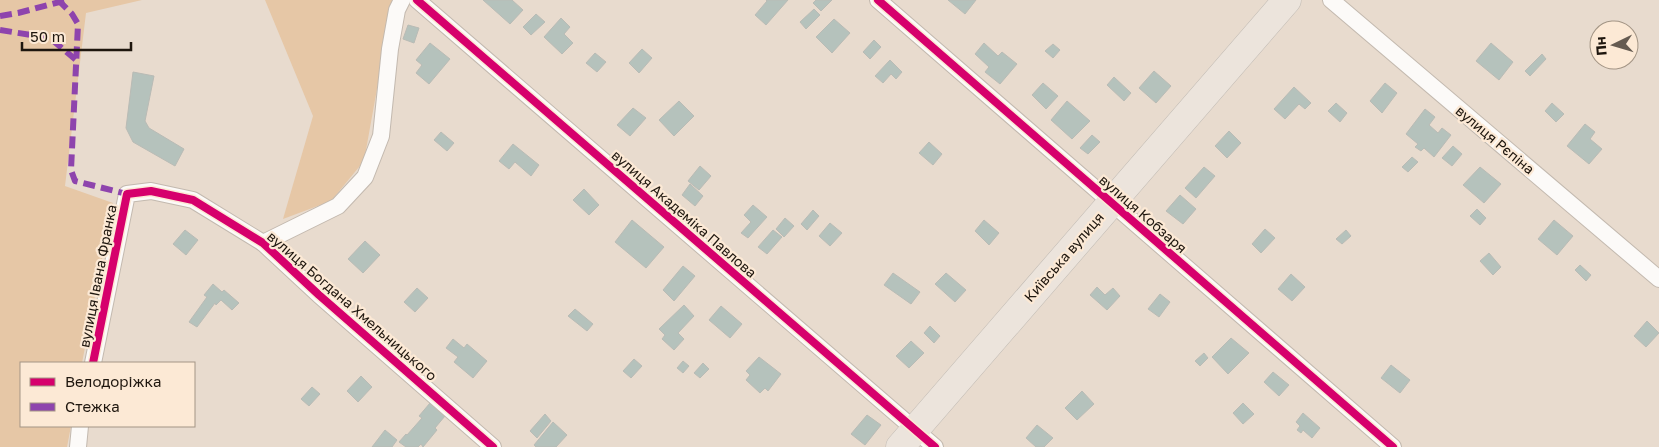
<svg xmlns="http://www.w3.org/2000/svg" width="1659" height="447" font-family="'Golos Text',sans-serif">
	<rect width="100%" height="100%" fill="#e8dbce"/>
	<!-- green -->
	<g fill="#e6c7a6">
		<path d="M0 0H142L86 13 65 186 113 203 82 363H21V426H71L67 447H0Z"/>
		<path d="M265 0H393L364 161 331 201 283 219 313 116Z"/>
	</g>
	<!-- building -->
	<g fill="#b5c2bc" stroke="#b9bbb5">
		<path d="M483 0H512L523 10 510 24Z"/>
		<path d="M766 0H788L766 25 755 15 767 1Z"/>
		<path d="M816 0H832L821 11 813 3Z"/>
		<path d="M948 0H976L965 14Z"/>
		<path d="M814 9 820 15 806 29 800 22Z"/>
		<path d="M536 14 545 22 531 35 523 27Z"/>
		<path d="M561 18 570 27 564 34 573 43 562 54 544 37Z"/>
		<path d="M834 19 850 33 832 53 816 37Z"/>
		<path d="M408 25 419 28 414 43 403 39Z"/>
		<path d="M874 40 881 47 870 59 863 52Z"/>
		<path d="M430 43 450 59 429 84 416 73 422 65 416 60Z"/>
		<path d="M984 43 998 56 1002 52 1017 64 1000 84 985 72 989 67 975 54Z"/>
		<path d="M1491 43 1513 62 1499 80 1476 61Z"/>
		<path d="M1053 44 1060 50 1053 58 1045 51Z"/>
		<path d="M642 49 652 58 639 73 629 63Z"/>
		<path d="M595 53 606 62 597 72 586 63Z"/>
		<path d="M1542 54 1546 59 1530 76 1525 71Z"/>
		<path d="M890 60 902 72 896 79 891 74 883 83 875 76Z"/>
		<path d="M1154 71 1171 86 1156 103 1139 88Z"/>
		<path d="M133 72 154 76 145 121 149 128 184 149 175 166 133 142 126 128Z"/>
		<path d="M1114 77 1131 93 1124 101 1107 85Z"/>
		<path d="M1043 83 1058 96 1046 109 1032 95Z"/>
		<path d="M1385 83 1397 93 1382 113 1370 101Z"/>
		<path d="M1294 87 1311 103 1305 109 1299 104 1285 119 1274 109Z"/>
		<path d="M679 101 694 116 674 136 659 120Z"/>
		<path d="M1067 101 1090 121 1072 139 1051 120Z"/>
		<path d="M1336 103 1347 113 1340 122 1328 111Z"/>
		<path d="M1552 103 1564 114 1556 122 1545 111Z"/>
		<path d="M633 108 646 118 630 136 617 125Z"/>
		<path d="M1425 109 1435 117 1429 125 1438 133 1442 128 1451 135 1434 157 1424 148 1421 151 1415 147 1418 144 1406 134Z"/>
		<path d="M1585 124 1595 132 1590 139 1602 149 1589 164 1567 146Z"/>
		<path d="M1229 131 1241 143 1227 158 1215 146Z"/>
		<path d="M441 132 454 143 447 151 434 140Z"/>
		<path d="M1092 135 1100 142 1088 154 1080 148Z"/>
		<path d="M929 142 942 154 933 165 919 153Z"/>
		<path d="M513 144 539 165 531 176 515 162 509 169 499 161Z"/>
		<path d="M1453 146 1462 154 1452 166 1442 158Z"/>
		<path d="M1412 157 1418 162 1408 172 1402 167Z"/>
		<path d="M700 166 711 176 699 190 688 181Z"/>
		<path d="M1204 167 1215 176 1196 198 1185 188Z"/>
		<path d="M1480 167 1501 184 1484 203 1463 185Z"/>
		<path d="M690 184 703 196 695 206 682 195Z"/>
		<path d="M584 189 599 205 589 215 573 200Z"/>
		<path d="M1180 195 1196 209 1183 224 1166 211Z"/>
		<path d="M753 205 767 217 748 238 741 233 751 222 744 215Z"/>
		<path d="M1477 209 1486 218 1480 225 1470 216Z"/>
		<path d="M813 210 819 216 807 230 801 224Z"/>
		<path d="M785 218 794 226 784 237 776 229Z"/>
		<path d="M632 220 664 247 646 268 615 242Z"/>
		<path d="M984 220 999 233 989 245 975 231Z"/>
		<path d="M1554 220 1573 236 1557 255 1538 239Z"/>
		<path d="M830 223 842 233 830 246 819 236Z"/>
		<path d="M1265 229 1275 238 1261 253 1252 244Z"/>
		<path d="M185 230 198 240 186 255 173 244Z"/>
		<path d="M773 230 782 237 767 254 758 247Z"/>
		<path d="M1346 230 1351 236 1342 244 1336 239Z"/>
		<path d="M365 241 380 255 363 273 348 259Z"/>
		<path d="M1489 253 1501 267 1493 275 1480 261Z"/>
		<path d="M1580 265 1591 275 1586 281 1575 270Z"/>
		<path d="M683 266 695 276 674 301 663 290Z"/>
		<path d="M893 273 920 292 911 304 884 285Z"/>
		<path d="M946 273 966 290 955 302 935 284Z"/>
		<path d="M1291 274 1305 287 1292 301 1278 289Z"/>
		<path d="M213 284 222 292 224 290 239 303 232 310 221 300 216 305 215 303 197 327 189 322 207 297 204 295Z"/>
		<path d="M1097 287 1105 295 1113 288 1120 296 1107 310 1090 295Z"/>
		<path d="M417 288 428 298 415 312 404 302Z"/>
		<path d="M1160 294 1170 302 1159 317 1148 309Z"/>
		<path d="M684 305 694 316 678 333 684 339 674 350 662 339 665 335 659 329Z"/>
		<path d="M721 306 742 324 730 338 709 320Z"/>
		<path d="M575 309 593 324 587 331 568 316Z"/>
		<path d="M1647 321 1659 333 1646 347 1634 336Z"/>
		<path d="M930 326 940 336 934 343 924 333Z"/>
		<path d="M1231 338 1249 353 1228 374 1212 357Z"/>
		<path d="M453 339 464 348 467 344 487 361 473 378 454 362 458 357 446 348Z"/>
		<path d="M911 341 924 353 909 368 896 356Z"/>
		<path d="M1204 353 1208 358 1200 366 1195 361Z"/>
		<path d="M759 357 781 374 768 391 765 388 760 393 746 380 750 375 746 371Z"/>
		<path d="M634 359 642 366 631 378 623 371Z"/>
		<path d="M683 361 689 366 683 373 677 368Z"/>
		<path d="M703 363 709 369 700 378 694 373Z"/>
		<path d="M1391 365 1410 380 1400 393 1381 378Z"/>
		<path d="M1273 372 1289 385 1279 396 1264 382Z"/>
		<path d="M361 376 372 387 358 402 347 391Z"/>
		<path d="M312 387 320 394 309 406 301 399Z"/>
		<path d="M1082 391 1094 404 1077 420 1065 408Z"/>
		<path d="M430 403 445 416 435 428 437 430 423 447 421 444 418 447H406L399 442 406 434 407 435 422 418 419 416Z"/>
		<path d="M1243 403 1254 414 1243 424 1233 413Z"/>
		<path d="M1303 413 1320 428 1312 438 1303 430 1301 433 1297 430 1300 426 1296 422Z"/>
		<path d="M545 414 551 421 537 438 530 431Z"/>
		<path d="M867 415 881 425 865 445 851 434Z"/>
		<path d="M553 422 567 435 556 447H536L534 445Z"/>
		<path d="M1037 425 1053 438 1044 447H1036L1026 438Z"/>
		<path d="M385 430 397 440 392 447H372Z"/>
	</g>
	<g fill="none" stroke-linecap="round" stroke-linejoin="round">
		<defs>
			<g id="street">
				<path d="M417 0 935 447"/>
				<path d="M878 0 1393 447"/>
				<path d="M1331 0 1659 279"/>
				<path d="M263 243 338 206 365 177 381 136 390 49 397 10 402 0"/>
				<path d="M93 363 127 194 151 191 193 200 263 243 319 295 493 447"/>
				<path d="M78 447 80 426"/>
			</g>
			<path id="highway" d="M900 447 1287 0"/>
		</defs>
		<!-- street casing -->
		<use href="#street" stroke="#c3b9af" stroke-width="18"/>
		<!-- highway casing -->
		<use href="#highway" stroke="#c1bbb4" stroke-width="29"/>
		<!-- street -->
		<use href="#street" stroke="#fcfaf8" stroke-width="16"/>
		<!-- highway -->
		<use href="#highway" stroke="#ece4dc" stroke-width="28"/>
		<!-- quiet -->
		<g stroke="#8e44ad" stroke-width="6" stroke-dasharray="12 6" stroke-linecap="butt">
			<path d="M58 0 72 14 78 24 71 170 75 181 127 194"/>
			<path d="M0 16 18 13 67 0"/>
			<path d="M0 30 50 38 76 60"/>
		</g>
		<defs>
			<g id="cycleway">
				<path d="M417 0 935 447"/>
				<path d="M878 0 1393 447"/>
				<path d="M93 363 127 194 151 191 193 200 263 243 319 295 493 447"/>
			</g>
		</defs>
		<!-- cycleway casing -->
		<use href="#cycleway" stroke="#fce9d5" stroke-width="11"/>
		<!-- cycleway -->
		<use href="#cycleway" stroke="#d6006c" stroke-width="8"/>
	</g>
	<g text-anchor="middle" stroke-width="4.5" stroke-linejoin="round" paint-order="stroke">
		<!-- street labels -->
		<g font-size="14" fill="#1e160e" stroke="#fce9d5">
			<text transform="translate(1495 140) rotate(40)" y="5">вулиця Рєпіна</text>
			<text transform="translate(684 214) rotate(41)" y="5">вулиця Академіка Павлова</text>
			<text transform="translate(1143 214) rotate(41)" y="5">вулиця Кобзаря</text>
			<text transform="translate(1064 257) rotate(-49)" y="5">Київська вулиця</text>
			<text transform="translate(98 276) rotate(-79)" y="5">вулиця Івана Франка</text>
			<text transform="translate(352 306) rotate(41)" y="5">вулиця Богдана Хмельницького</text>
		</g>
	</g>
	<!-- legend -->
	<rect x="20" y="362" width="175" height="65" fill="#fce9d5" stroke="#a39585"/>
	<rect x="30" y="378" width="25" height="8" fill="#d6006c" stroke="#a39585"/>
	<text x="65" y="387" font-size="15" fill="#1e160e">Велодоріжка</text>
	<rect x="30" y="403" width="25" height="8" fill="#8e44ad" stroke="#a39585"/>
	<text x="65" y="412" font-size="15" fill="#1e160e">Стежка</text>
	<!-- north arrow -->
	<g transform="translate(1614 45) rotate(265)"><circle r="24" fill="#fce9d5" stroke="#a39585"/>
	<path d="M0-4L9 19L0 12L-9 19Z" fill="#655b51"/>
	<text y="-8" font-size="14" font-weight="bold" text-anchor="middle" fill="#1e160e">Пн</text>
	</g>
	<!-- scale -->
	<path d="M22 42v8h109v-8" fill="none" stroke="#1e160e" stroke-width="2.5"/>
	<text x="30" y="42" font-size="15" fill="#1e160e" stroke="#fce9d5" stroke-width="4" paint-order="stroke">50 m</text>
</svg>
